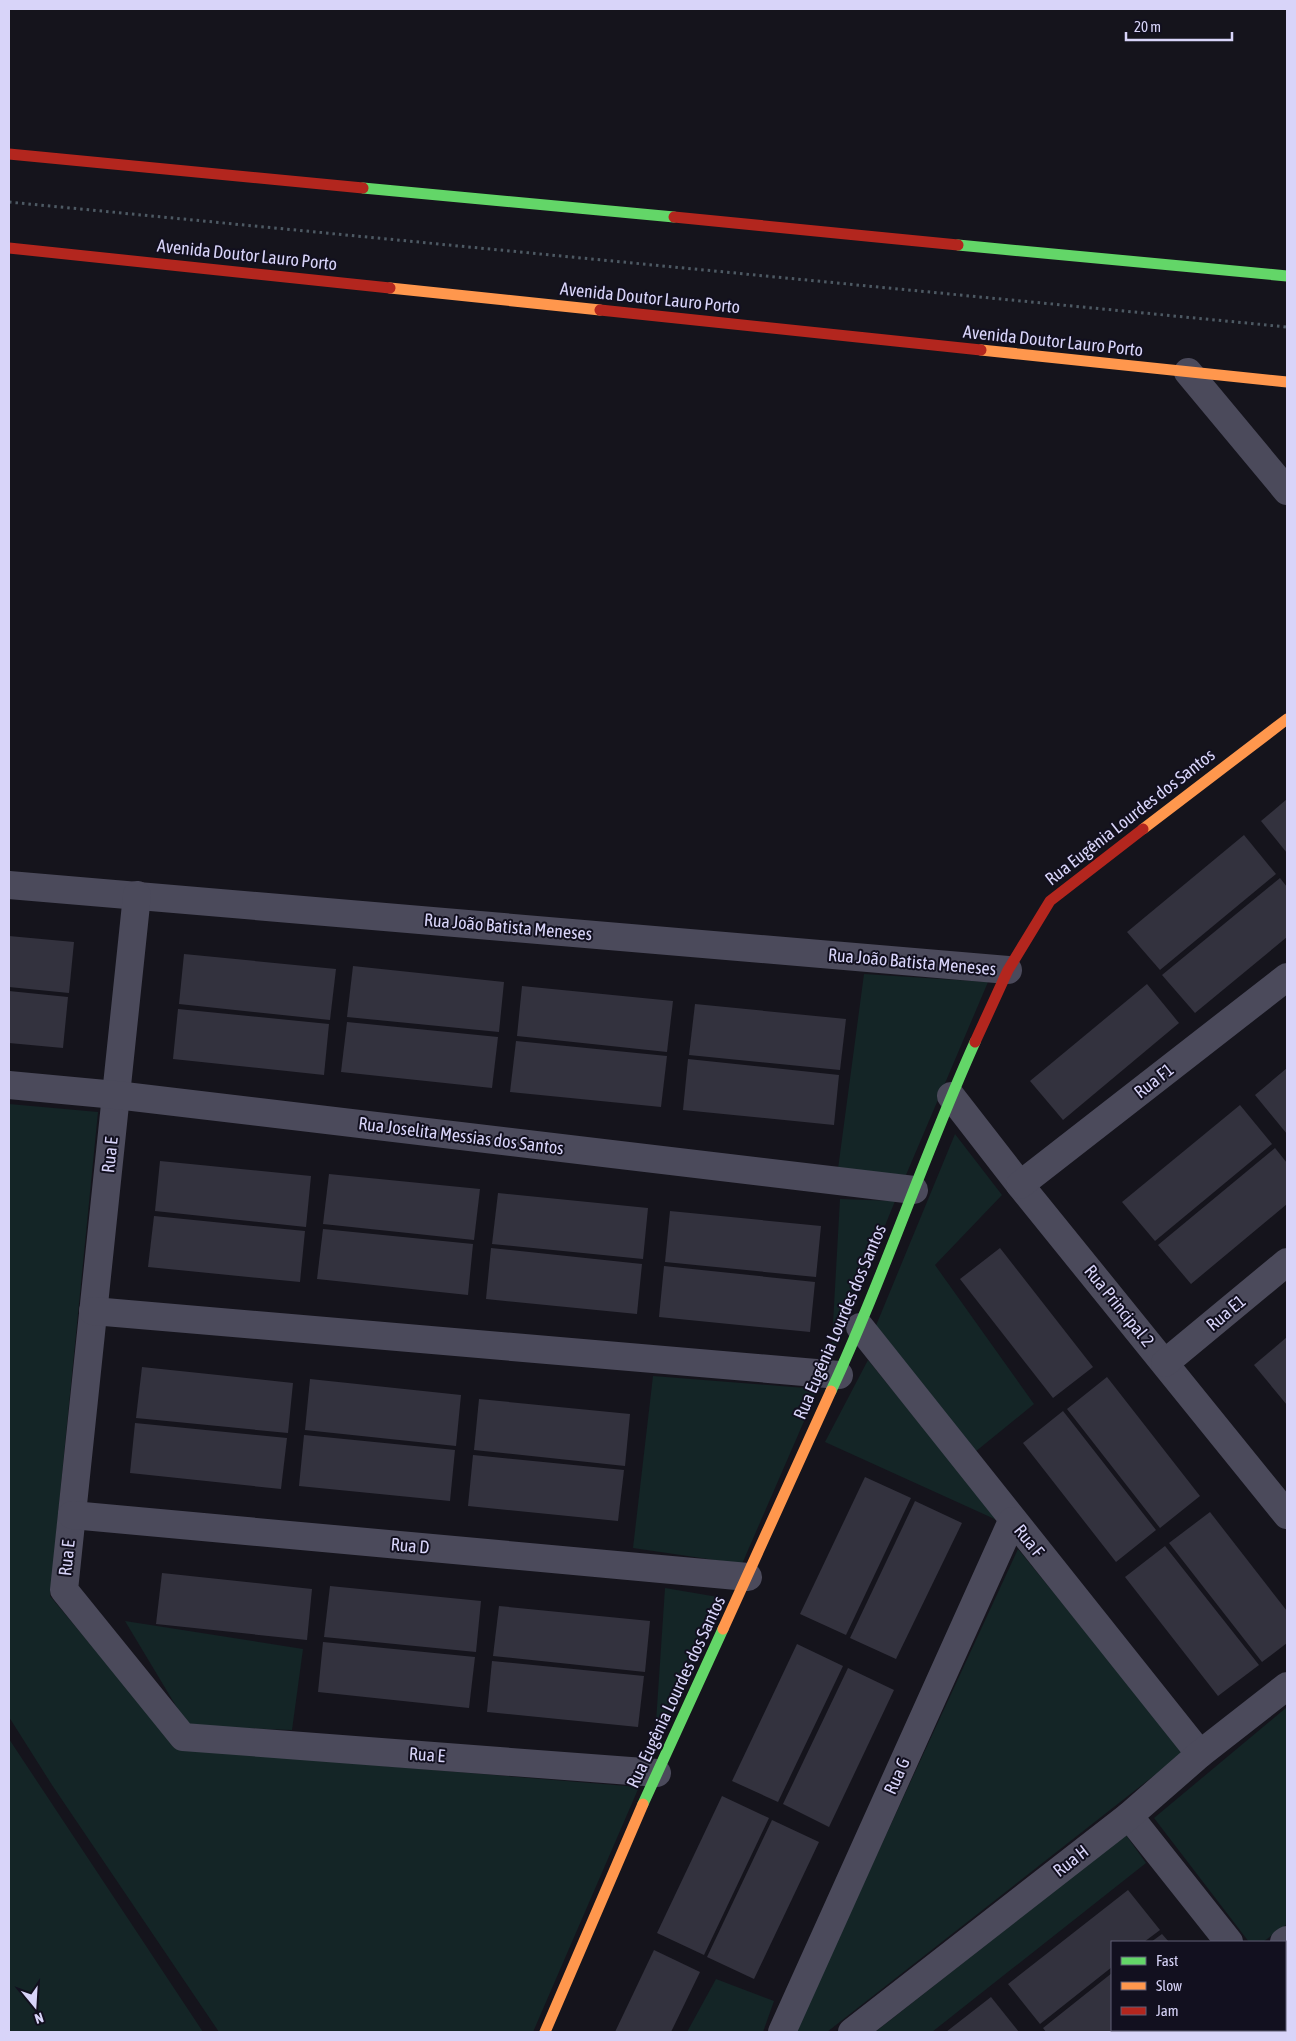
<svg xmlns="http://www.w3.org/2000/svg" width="1296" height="2041" font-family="'Asap Condensed',sans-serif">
	<rect width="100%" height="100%" fill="#15141c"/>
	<!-- green -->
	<g fill="#142526">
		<path d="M864 974 988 982 906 1175 838 1169Z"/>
		<path d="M9 1104 98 1112 50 1596 178 1749 639 1787 533 2032H219L52 1785 9 1717Z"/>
		<path d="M955 1134 1002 1195 935 1265 1034 1404 975 1452 875 1328Z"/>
		<path d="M840 1199 895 1201 831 1359Z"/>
		<path d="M868 1360 999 1521 825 1442Z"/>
		<path d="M653 1376 818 1389 742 1564 633 1548Z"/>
		<path d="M1018 1549 1184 1752 827 2032H795Z"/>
		<path d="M665 1588 718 1597 654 1752Z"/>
		<path d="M125 1621 303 1649 292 1730 188 1726Z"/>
		<path d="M1287 1707V1924L1263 1942H1249L1154 1818Z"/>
		<path d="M9 1739 203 2032H9Z"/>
		<path d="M1126 1835 1146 1863 932 2032H875Z"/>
		<path d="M716 1979 774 2001 763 2032H687Z"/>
		<path d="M1201 2030H1271L1268 2032H1198Z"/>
	</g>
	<!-- building -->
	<g fill="#33323e">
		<path d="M1287 799V853L1261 821Z"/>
		<path d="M1244 835 1276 874 1160 970 1127 932Z"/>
		<path d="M1280 878 1287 887V937L1195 1013 1162 975Z"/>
		<path d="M9 936 74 942 69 993 9 987Z"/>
		<path d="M184 954 336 969 330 1020 179 1004Z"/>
		<path d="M353 966 504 982 499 1032 347 1017Z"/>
		<path d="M1147 984 1179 1023 1063 1120 1030 1081Z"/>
		<path d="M522 986 673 1001 667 1052 517 1036Z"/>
		<path d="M9 991 68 997 63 1048 9 1043Z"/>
		<path d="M695 1004 846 1019 840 1070 689 1055Z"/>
		<path d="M178 1009 329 1024 324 1075 173 1059Z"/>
		<path d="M347 1022 498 1037 492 1088 341 1072Z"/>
		<path d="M516 1041 667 1056 661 1107 510 1092Z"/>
		<path d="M688 1059 839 1075 834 1125 683 1110Z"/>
		<path d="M1287 1068V1134L1255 1095Z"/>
		<path d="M1240 1105 1272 1144 1155 1241 1122 1202Z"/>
		<path d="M1275 1148 1287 1163V1204L1191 1284 1158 1245Z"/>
		<path d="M160 1161 311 1176 306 1227 155 1211Z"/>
		<path d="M329 1174 480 1189 474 1240 323 1224Z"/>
		<path d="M498 1193 648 1208 643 1259 492 1244Z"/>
		<path d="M670 1211 821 1226 816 1277 665 1262Z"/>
		<path d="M154 1216 305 1231 300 1282 148 1267Z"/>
		<path d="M323 1229 473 1244 468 1295 317 1279Z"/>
		<path d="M491 1248 642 1264 637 1314 486 1299Z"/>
		<path d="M1000 1248 1093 1367 1053 1398 960 1279Z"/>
		<path d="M664 1266 815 1282 810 1332 659 1317Z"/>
		<path d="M1287 1337V1405L1254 1365Z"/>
		<path d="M142 1367 293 1383 288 1433 136 1418Z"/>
		<path d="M1107 1377 1200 1496 1160 1528 1067 1409Z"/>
		<path d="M310 1379 461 1395 456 1446 305 1430Z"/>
		<path d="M479 1399 630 1414 625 1466 474 1450Z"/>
		<path d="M1063 1411 1156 1530 1116 1562 1023 1443Z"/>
		<path d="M135 1423 287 1438 281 1489 130 1473Z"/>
		<path d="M304 1435 455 1450 450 1501 299 1486Z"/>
		<path d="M473 1455 624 1470 618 1521 468 1506Z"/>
		<path d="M865 1477 911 1498 846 1635 800 1614Z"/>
		<path d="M915 1501 962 1523 896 1659 850 1638Z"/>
		<path d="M1210 1512 1287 1611V1643L1262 1662 1169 1543Z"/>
		<path d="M1165 1546 1259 1665 1218 1696 1125 1577Z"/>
		<path d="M162 1573 312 1589 307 1640 156 1624Z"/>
		<path d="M330 1586 481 1601 476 1652 324 1637Z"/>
		<path d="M499 1606 650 1621 645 1672 493 1656Z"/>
		<path d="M323 1642 475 1657 469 1708 318 1692Z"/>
		<path d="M797 1644 843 1666 778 1802 732 1781Z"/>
		<path d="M492 1661 644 1676 638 1727 487 1712Z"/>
		<path d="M848 1668 894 1690 829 1827 783 1804Z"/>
		<path d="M722 1796 769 1818 704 1955 657 1933Z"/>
		<path d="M772 1820 819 1842 754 1979 707 1957Z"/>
		<path d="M1128 1890 1160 1930 1144 1942H1112V1967L1040 2024 1008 1984Z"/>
		<path d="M1162 1934 1169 1942H1151Z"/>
		<path d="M654 1950 700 1972 671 2032H615Z"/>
		<path d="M1112 1973V2030H1123L1120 2032H1046L1043 2028Z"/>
		<path d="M991 1997 1019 2032H946Z"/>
	</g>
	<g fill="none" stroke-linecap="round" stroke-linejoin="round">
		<!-- path -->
		<path stroke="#4d5963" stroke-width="3" stroke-dasharray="2.5 4" stroke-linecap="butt" d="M9 202 1287 327"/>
		<!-- street -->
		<g stroke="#4b4a5b" stroke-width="28">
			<path d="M1188 372 1287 491"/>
			<path d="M9 885 1008 970"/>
			<path d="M137 895 64 1590 183 1737 657 1773"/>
			<path d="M9 1085 116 1095 914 1190"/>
			<path d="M951 1096 1020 1185 1287 1515"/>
			<path d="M1020 1185 1287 977"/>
			<path d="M93 1311 839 1375"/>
			<path d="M860 1327 1200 1754"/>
			<path d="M1165 1363 1287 1262"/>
			<path d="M72 1515 748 1577"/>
			<path d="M1129 1816 1229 1942"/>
			<path d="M1284 1942 1287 1940"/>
			<path d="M1285 2012 1287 2015"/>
			<path d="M782 2032 1012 1521"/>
			<path d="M852 2032 1129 1816 1200 1754 1287 1686"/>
			<path d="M1169 2032 1172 2030"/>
		</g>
		<!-- fast -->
		<g stroke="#63d668" stroke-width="11">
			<path d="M363 188 674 217"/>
			<path d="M958 245 1287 276"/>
			<path d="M831 1391C884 1277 923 1157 975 1042"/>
			<path d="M643 1804 723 1629"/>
		</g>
		<!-- slow -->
		<g stroke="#ff974d" stroke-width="11">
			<path d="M390 288 600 310"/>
			<path d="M981 350 1287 382"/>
			<path d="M1143 829 1287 719"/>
			<path d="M723 1629 831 1391"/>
			<path d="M545 2032 643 1804"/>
		</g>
		<!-- jam -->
		<g stroke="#b3261e" stroke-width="11">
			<path d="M9 154 363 188"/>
			<path d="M674 217 958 245"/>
			<path d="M9 248 390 288"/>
			<path d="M600 310 981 350"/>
			<path d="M975 1042 1008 970 1050 901 1143 829"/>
		</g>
	</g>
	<g text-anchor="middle" stroke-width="4" stroke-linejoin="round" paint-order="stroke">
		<!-- street labels -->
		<g font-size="18" fill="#d8d4f9" stroke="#12101f">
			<text transform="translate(247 255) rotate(6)" y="6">Avenida Doutor Lauro Porto</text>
			<text transform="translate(650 298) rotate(6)" y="6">Avenida Doutor Lauro Porto</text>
			<text transform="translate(1053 341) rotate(6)" y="6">Avenida Doutor Lauro Porto</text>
			<text transform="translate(1130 817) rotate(-38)" y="6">Rua Eugênia Lourdes dos Santos</text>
			<text transform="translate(508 927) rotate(5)" y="6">Rua João Batista Meneses</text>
			<text transform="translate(912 962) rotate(5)" y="6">Rua João Batista Meneses</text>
			<text transform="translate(1154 1081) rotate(-38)" y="6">Rua F1</text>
			<text transform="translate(461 1136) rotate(7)" y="6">Rua Joselita Messias dos Santos</text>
			<text transform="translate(110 1155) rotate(-84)" y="6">Rua E</text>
			<text transform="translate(1119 1306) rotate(51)" y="6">Rua Principal 2</text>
			<text transform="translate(1226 1313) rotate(-40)" y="6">Rua E1</text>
			<text transform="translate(840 1322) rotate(-67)" y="6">Rua Eugênia Lourdes dos Santos</text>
			<text transform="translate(1029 1541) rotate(51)" y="6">Rua F</text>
			<text transform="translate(410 1546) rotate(5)" y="6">Rua D</text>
			<text transform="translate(67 1558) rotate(-84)" y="6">Rua E</text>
			<text transform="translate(676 1692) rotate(-65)" y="6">Rua Eugênia Lourdes dos Santos</text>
			<text transform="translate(427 1755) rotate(4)" y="6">Rua E</text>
			<text transform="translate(897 1776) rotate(-66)" y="6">Rua G</text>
			<text transform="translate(1071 1861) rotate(-38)" y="6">Rua H</text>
		</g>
	</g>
	<!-- border -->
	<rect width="1296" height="2041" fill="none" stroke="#d8d4f9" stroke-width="20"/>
	<!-- legend -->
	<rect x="1111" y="1941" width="175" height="90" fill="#12101f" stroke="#615e76"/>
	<rect x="1121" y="1957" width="25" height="8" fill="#63d668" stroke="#615e76"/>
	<text x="1156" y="1966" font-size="15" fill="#d8d4f9">Fast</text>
	<rect x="1121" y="1982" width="25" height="8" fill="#ff974d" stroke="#615e76"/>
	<text x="1156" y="1991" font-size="15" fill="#d8d4f9">Slow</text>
	<rect x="1121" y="2007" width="25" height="8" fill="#b3261e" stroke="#615e76"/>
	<text x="1156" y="2016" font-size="15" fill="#d8d4f9">Jam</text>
	<!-- north arrow -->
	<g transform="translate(35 2006) rotate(162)" stroke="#12101f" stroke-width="4" paint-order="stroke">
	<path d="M0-4L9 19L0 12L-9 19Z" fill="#d8d4f9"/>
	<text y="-8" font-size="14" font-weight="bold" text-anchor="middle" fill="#d8d4f9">N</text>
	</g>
	<!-- scale -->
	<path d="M1126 32v8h106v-8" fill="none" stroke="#d8d4f9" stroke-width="2.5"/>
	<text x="1134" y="32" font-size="15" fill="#d8d4f9" stroke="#12101f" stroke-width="4" paint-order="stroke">20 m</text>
</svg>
